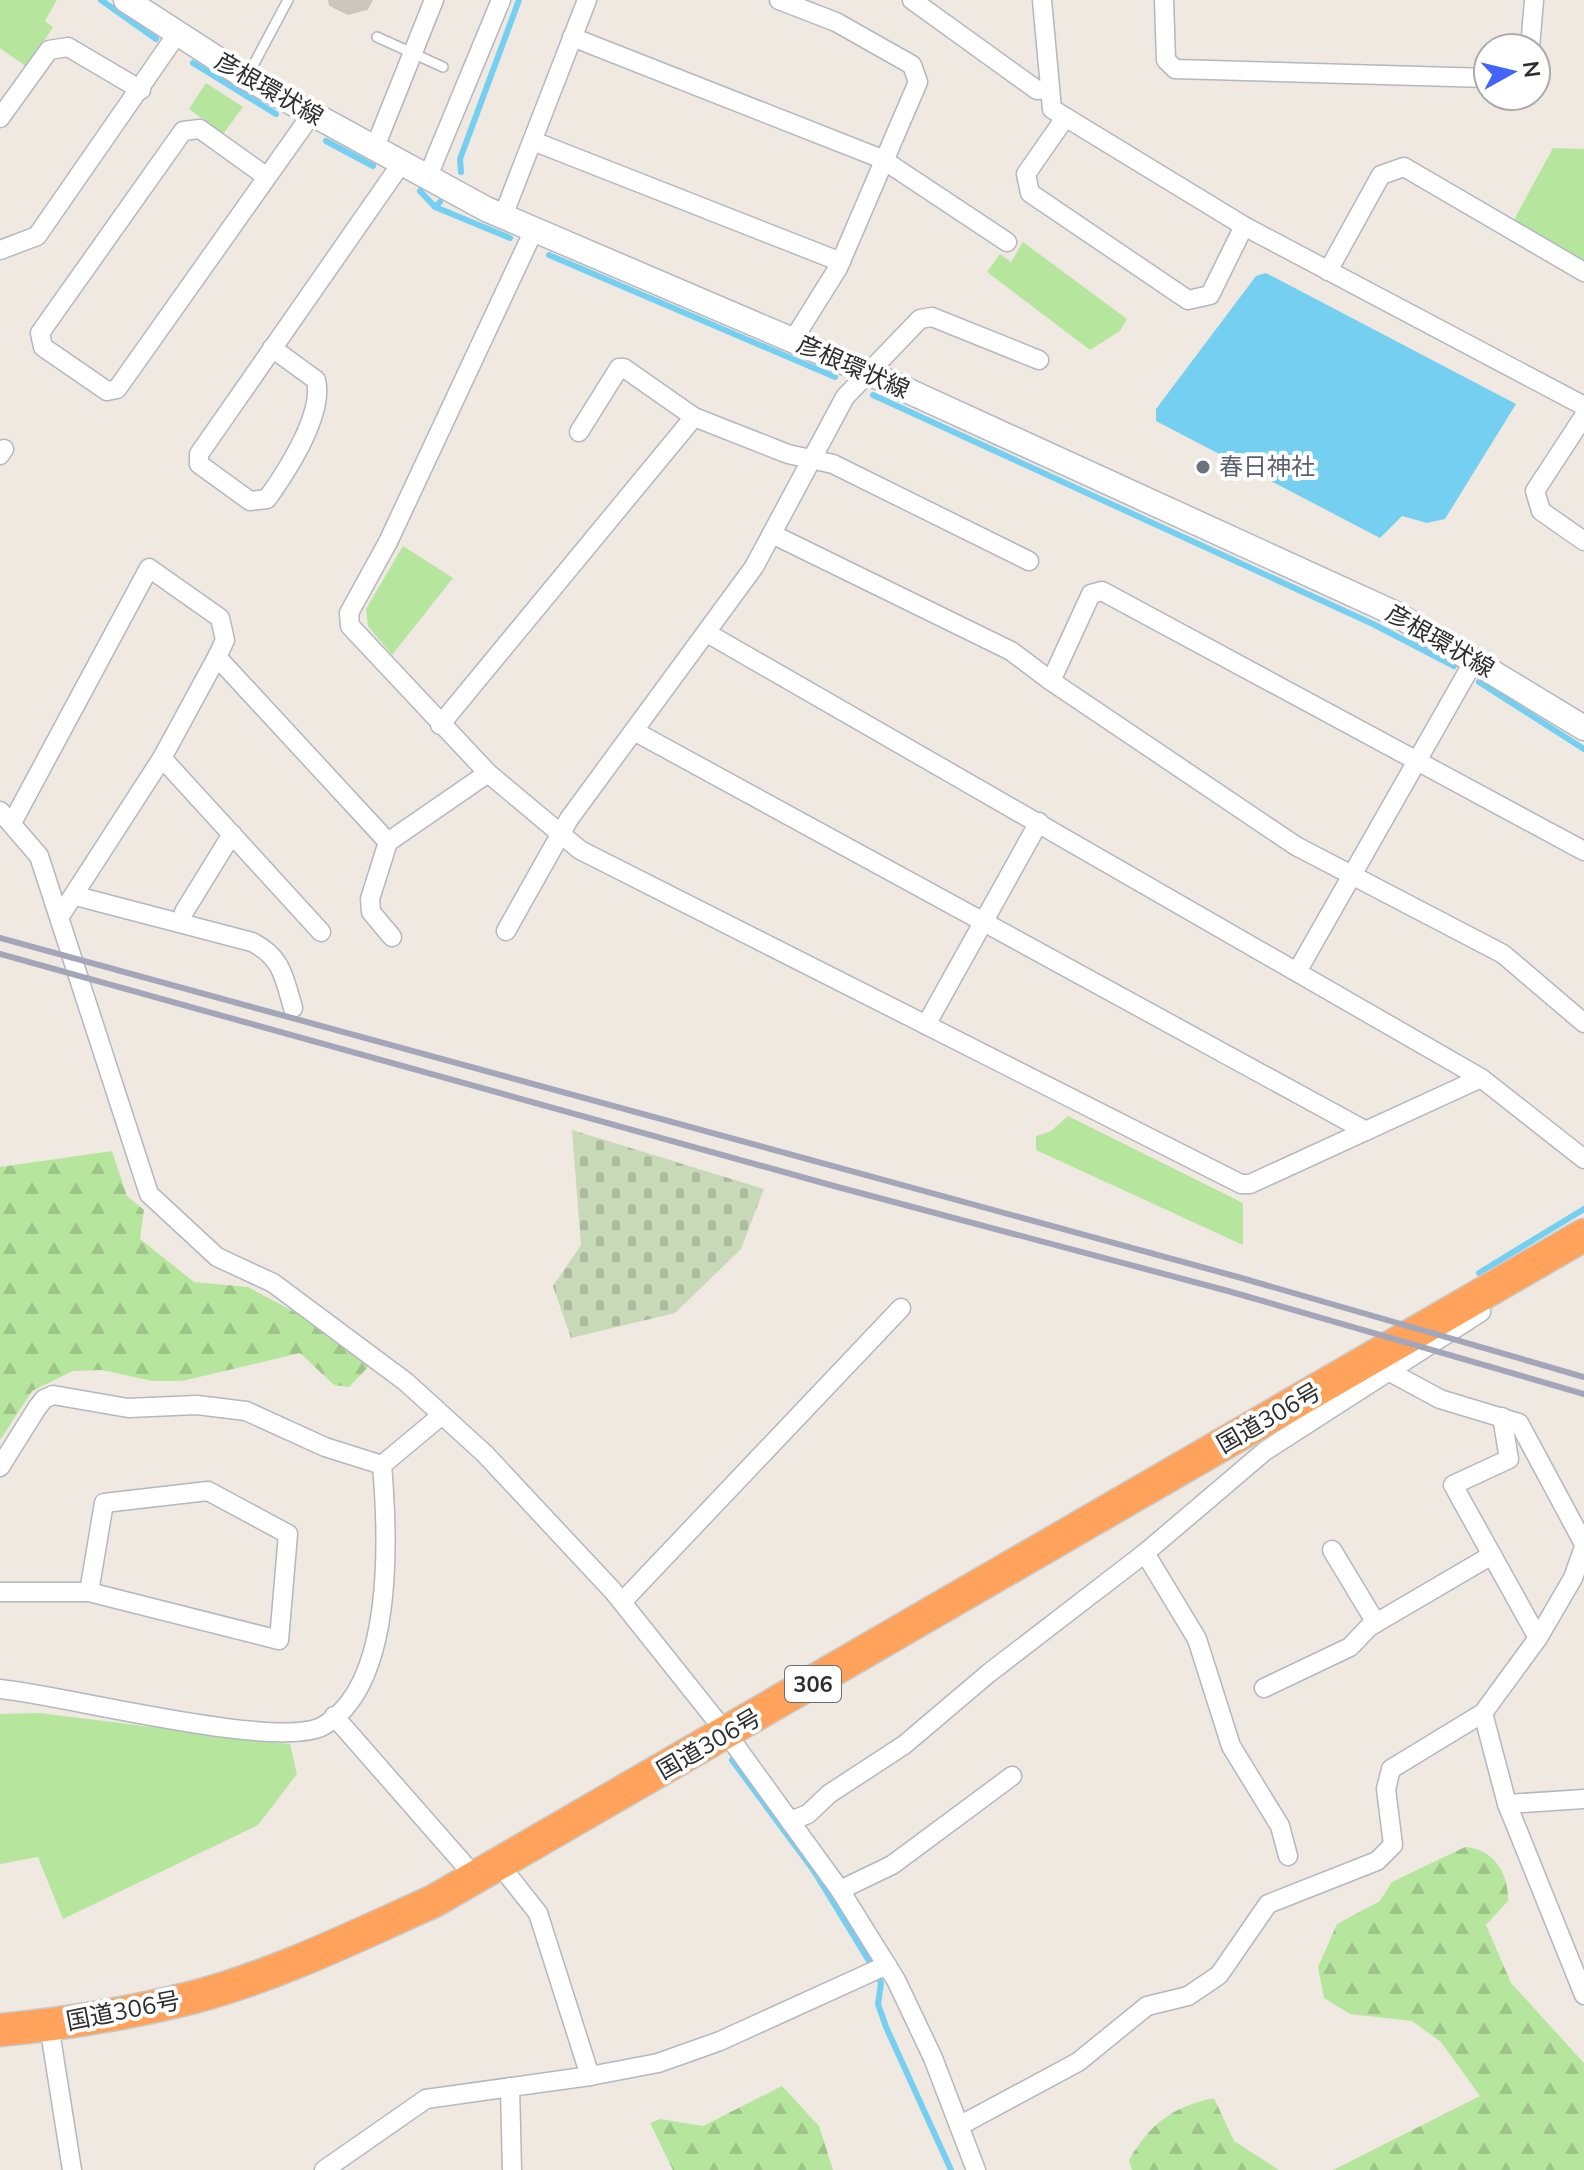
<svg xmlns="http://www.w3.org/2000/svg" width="1584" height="2170" font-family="'Nunito Sans','Noto Sans JP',sans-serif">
	<defs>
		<pattern id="forest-firs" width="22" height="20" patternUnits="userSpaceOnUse" patternTransform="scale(2)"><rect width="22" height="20" fill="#b6e59e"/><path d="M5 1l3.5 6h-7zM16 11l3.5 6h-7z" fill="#9dc588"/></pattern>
		<pattern id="cemetery-stones" width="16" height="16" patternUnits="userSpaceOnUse" patternTransform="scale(2)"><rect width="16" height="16" fill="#c8d9b8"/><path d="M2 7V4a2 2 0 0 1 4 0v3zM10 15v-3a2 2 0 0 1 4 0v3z" fill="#acbb9e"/></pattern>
	</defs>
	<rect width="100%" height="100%" fill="#efe9e1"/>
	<!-- grass -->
	<g fill="#b6e59e">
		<path d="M0 0H57L45 21 53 27 27 67 0 48Z"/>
		<path d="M206 83 243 107 223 134 189 109Z"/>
		<path d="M1553 148 1584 149V261L1514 220Z"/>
		<path d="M1023 242 1127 319 1120 331 1090 350 987 272 1000 254 1011 262Z"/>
		<path d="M403 546 453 578 392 655 368 626 366 609Z"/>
		<path d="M1068 1116 1243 1203V1245L1036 1150V1136L1051 1131Z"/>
		<path d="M39 1713 290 1744 297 1774 258 1825 63 1919 38 1857 0 1864V1714Z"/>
	</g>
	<!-- forest -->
	<g fill="url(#forest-firs)">
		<path d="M112 1151 127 1196 144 1210 140 1239 194 1282 248 1287 317 1324 371 1364 349 1387 334 1385 300 1353 182 1381H152L102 1370 73 1371 32 1391 0 1440V1167Z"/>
		<path d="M1465 1847C1494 1849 1509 1874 1508 1901L1486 1925 1511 1983 1584 2063V2170H1333L1480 2096 1441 2042 1412 2021 1350 2014 1324 1998 1318 1967 1337 1924 1380 1901 1392 1882Z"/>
		<path d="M782 2086 819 2126 833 2170H673L650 2123 660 2119 703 2126Z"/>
		<path d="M1214 2098 1234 2141 1279 2170H1132L1129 2160C1151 2123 1172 2107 1214 2098Z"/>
	</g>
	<!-- cemetery -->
	<path fill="url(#cemetery-stones)" d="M572 1130 764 1189 741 1249 675 1313 571 1338 553 1286 581 1245Z"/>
	<!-- water -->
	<path fill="#75cff0" d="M1266 273 1516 404 1445 519 1427 523 1402 516 1380 538 1156 421V409L1256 276Z"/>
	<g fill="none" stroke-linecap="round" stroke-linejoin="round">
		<!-- stream -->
		<g stroke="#75cff0" stroke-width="6">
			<path d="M101 0 156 39"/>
			<path d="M193 63 276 114"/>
			<path d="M326 141 373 166"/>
			<path d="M461 172 460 159 519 0"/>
			<path d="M420 191 435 207"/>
			<path d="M440 202 435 207 510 238"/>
			<path d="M549 255 835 377"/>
			<path d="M873 395 1373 624 1454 666"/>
			<path d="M1479 682 1584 749"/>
			<path d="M1479 1273 1584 1209"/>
			<path d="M732 1760 814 1871 877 1974 881 1983 878 2004 886 2027 951 2170"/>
		</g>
	</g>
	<!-- building -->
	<path fill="#cbc7bf" stroke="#cbc5ba" stroke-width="2" d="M329 0H372L367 9 348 14 330 5Z"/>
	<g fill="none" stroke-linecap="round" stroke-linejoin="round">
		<defs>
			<g id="lane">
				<path d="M377 37 443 67"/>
				<path d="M248 75 288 0"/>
			</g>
			<g id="street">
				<path d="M779 0 836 22 912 65 918 82 838 268 793 340"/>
				<path d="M912 0 1037 90 1049 89"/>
				<path d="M1042 0 1052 109 1244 226 1584 406"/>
				<path d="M1164 0 1166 60 1175 69 1488 78"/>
				<path d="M572 37 882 159 1007 242"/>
				<path d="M1530 48 1534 0"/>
				<path d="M0 118 49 50 68 47 141 90"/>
				<path d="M1065 118 1026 174 1030 193 1188 300 1210 295 1244 226"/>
				<path d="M533 141 841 262"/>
				<path d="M375 147 434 0"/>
				<path d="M428 176 501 0"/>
				<path d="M267 177 200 129 183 131 40 333 43 347 107 391 117 389 311 115"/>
				<path d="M503 216 587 0"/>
				<path d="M534 230 388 542 349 613 350 626 488 773 580 850 1241 1184H1250L1481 1078"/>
				<path d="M0 250 37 236 177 34"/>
				<path d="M1328 271 1381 175 1404 167 1584 272"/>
				<path d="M272 348 316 380C324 414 287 471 267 499L250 501 199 464V454L403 161"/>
				<path d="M1584 416 1535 491 1541 511 1584 541"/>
				<path d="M579 432 619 368H624L694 417"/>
				<path d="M0 455 4 449"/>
				<path d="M772 534 1011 651 1051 681 1091 594 1102 591 1584 851"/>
				<path d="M707 633 1481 1078 1584 1159"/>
				<path d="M217 657 388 842 488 773"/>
				<path d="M1051 681 1296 846 1503 954 1584 1023"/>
				<path d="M440 725 694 417 788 454 833 464 1029 561"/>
				<path d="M634 731 1366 1131"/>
				<path d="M162 758 321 932"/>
				<path d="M0 811 39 856 149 1194 217 1257 273 1283 406 1382 485 1454 613 1591 727 1734 840 1890 896 1980 933 2058 976 2170"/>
				<path d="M13 821 149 568 220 618 225 640 217 657 162 758 60 916"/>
				<path d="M388 842 370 899 371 912 392 937"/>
				<path d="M76 896 252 942C282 957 284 977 293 1008"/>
				<path d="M184 912 232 834"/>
				<path d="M506 931 569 819 754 567 845 397 920 319 932 317 1039 360"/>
				<path d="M1298 970 1475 659"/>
				<path d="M926 1025 1039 822"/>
				<path d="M1390 1372 1440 1399 1519 1423 1584 1544"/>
				<path d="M1502 1417 1509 1459 1453 1485 1538 1638"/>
				<path d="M382 1465 442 1415"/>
				<path d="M0 1467 37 1408 44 1399 53 1395 128 1408 197 1405 246 1411 325 1447 382 1465"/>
				<path d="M1332 1550 1376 1623"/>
				<path d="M1145 1553 1197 1639 1231 1746 1280 1826 1288 1856"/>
				<path d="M0 1592H89L279 1640 288 1534 208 1491 104 1503 89 1592"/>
				<path d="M622 1602 901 1308"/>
				<path d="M1264 1688 1350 1647 1369 1627 1492 1555"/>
				<path d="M0 1689C63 1695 278 1751 323 1726 395 1685 388 1535 382 1465"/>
				<path d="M1483 1713 1507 1804 1584 1995"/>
				<path d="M334 1716 476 1878"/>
				<path d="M1507 1804 1584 1799"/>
				<path d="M790 1821 808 1814 829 1794 904 1745 989 1673 1145 1553 1265 1451 1481 1312"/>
				<path d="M840 1890 892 1865 1012 1776"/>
				<path d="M49 2025 72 2170"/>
				<path d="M590 2076 658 2063 720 2041 887 1965"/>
				<path d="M510 2087 512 2170"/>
				<path d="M959 2126 1078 2062 1147 2006 1188 1996 1219 1975 1268 1904 1377 1861 1393 1845 1386 1789 1391 1769 1483 1713 1538 1638 1573 1578 1584 1547"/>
				<path d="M324 2170 426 2099 590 2076 538 1913 499 1864"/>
			</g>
			<path id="secondary" d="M126 0 247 78 486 209 867 372 1396 614 1584 728"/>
			<path id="highway" d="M0 2030C64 2024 131 2013 194 1997 277 1975 356 1936 434 1901L1584 1235"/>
		</defs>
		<!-- lane casing -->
		<use href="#lane" stroke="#b4b7c1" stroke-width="12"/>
		<!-- street casing -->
		<use href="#street" stroke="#b4b7c1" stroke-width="21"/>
		<!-- secondary casing -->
		<use href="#secondary" stroke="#b4b7c1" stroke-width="27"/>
		<!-- highway casing -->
		<use href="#highway" stroke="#c9c9c9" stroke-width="35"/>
		<!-- lane -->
		<use href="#lane" stroke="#fff" stroke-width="9"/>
		<!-- street -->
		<use href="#street" stroke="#fff" stroke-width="18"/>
		<!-- secondary -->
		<use href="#secondary" stroke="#fff" stroke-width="24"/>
		<!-- highway -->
		<use href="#highway" stroke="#ffa35c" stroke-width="32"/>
		<!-- rail -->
		<g stroke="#a3a6b8" stroke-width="6">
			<path d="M0 938 1238 1277 1584 1377"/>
			<path d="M0 954 834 1186 1228 1291 1584 1394"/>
		</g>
	</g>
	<!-- markers -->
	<circle fill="#6b7280" stroke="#fff" stroke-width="3" cx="1203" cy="467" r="8"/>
	<g text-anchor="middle" stroke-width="8" stroke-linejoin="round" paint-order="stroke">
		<!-- shield labels -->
		<rect fill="#fff" stroke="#6d6d6d" stroke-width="2" x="785" y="1666" width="56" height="36" rx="6"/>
		<g font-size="22" font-weight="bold" fill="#2e2e2e">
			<text x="813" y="1692">306</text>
		</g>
		<!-- street labels -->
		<g font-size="24" fill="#2e2e2e" stroke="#fff">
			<text transform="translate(269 89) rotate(30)" y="8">彦根環状線</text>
			<text transform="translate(853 367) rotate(24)" y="8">彦根環状線</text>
			<text transform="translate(1440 641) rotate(30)" y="8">彦根環状線</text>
			<text transform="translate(1269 1418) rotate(-30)" y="8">国道306号</text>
			<text transform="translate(709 1744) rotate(-30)" y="8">国道306号</text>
			<text transform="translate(123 2011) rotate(-11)" y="8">国道306号</text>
		</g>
		<!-- worship labels -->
		<g font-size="24" fill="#5b616d" stroke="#fff" text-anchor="start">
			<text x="1219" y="475">春日神社</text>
		</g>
	</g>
	<!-- north arrow -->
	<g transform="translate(1512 72) rotate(82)"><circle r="38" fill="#ffffff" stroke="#ababab" stroke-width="2"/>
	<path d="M0-6L14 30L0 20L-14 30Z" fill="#4264fb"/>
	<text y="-12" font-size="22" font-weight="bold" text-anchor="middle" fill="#2e2e2e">N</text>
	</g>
</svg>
